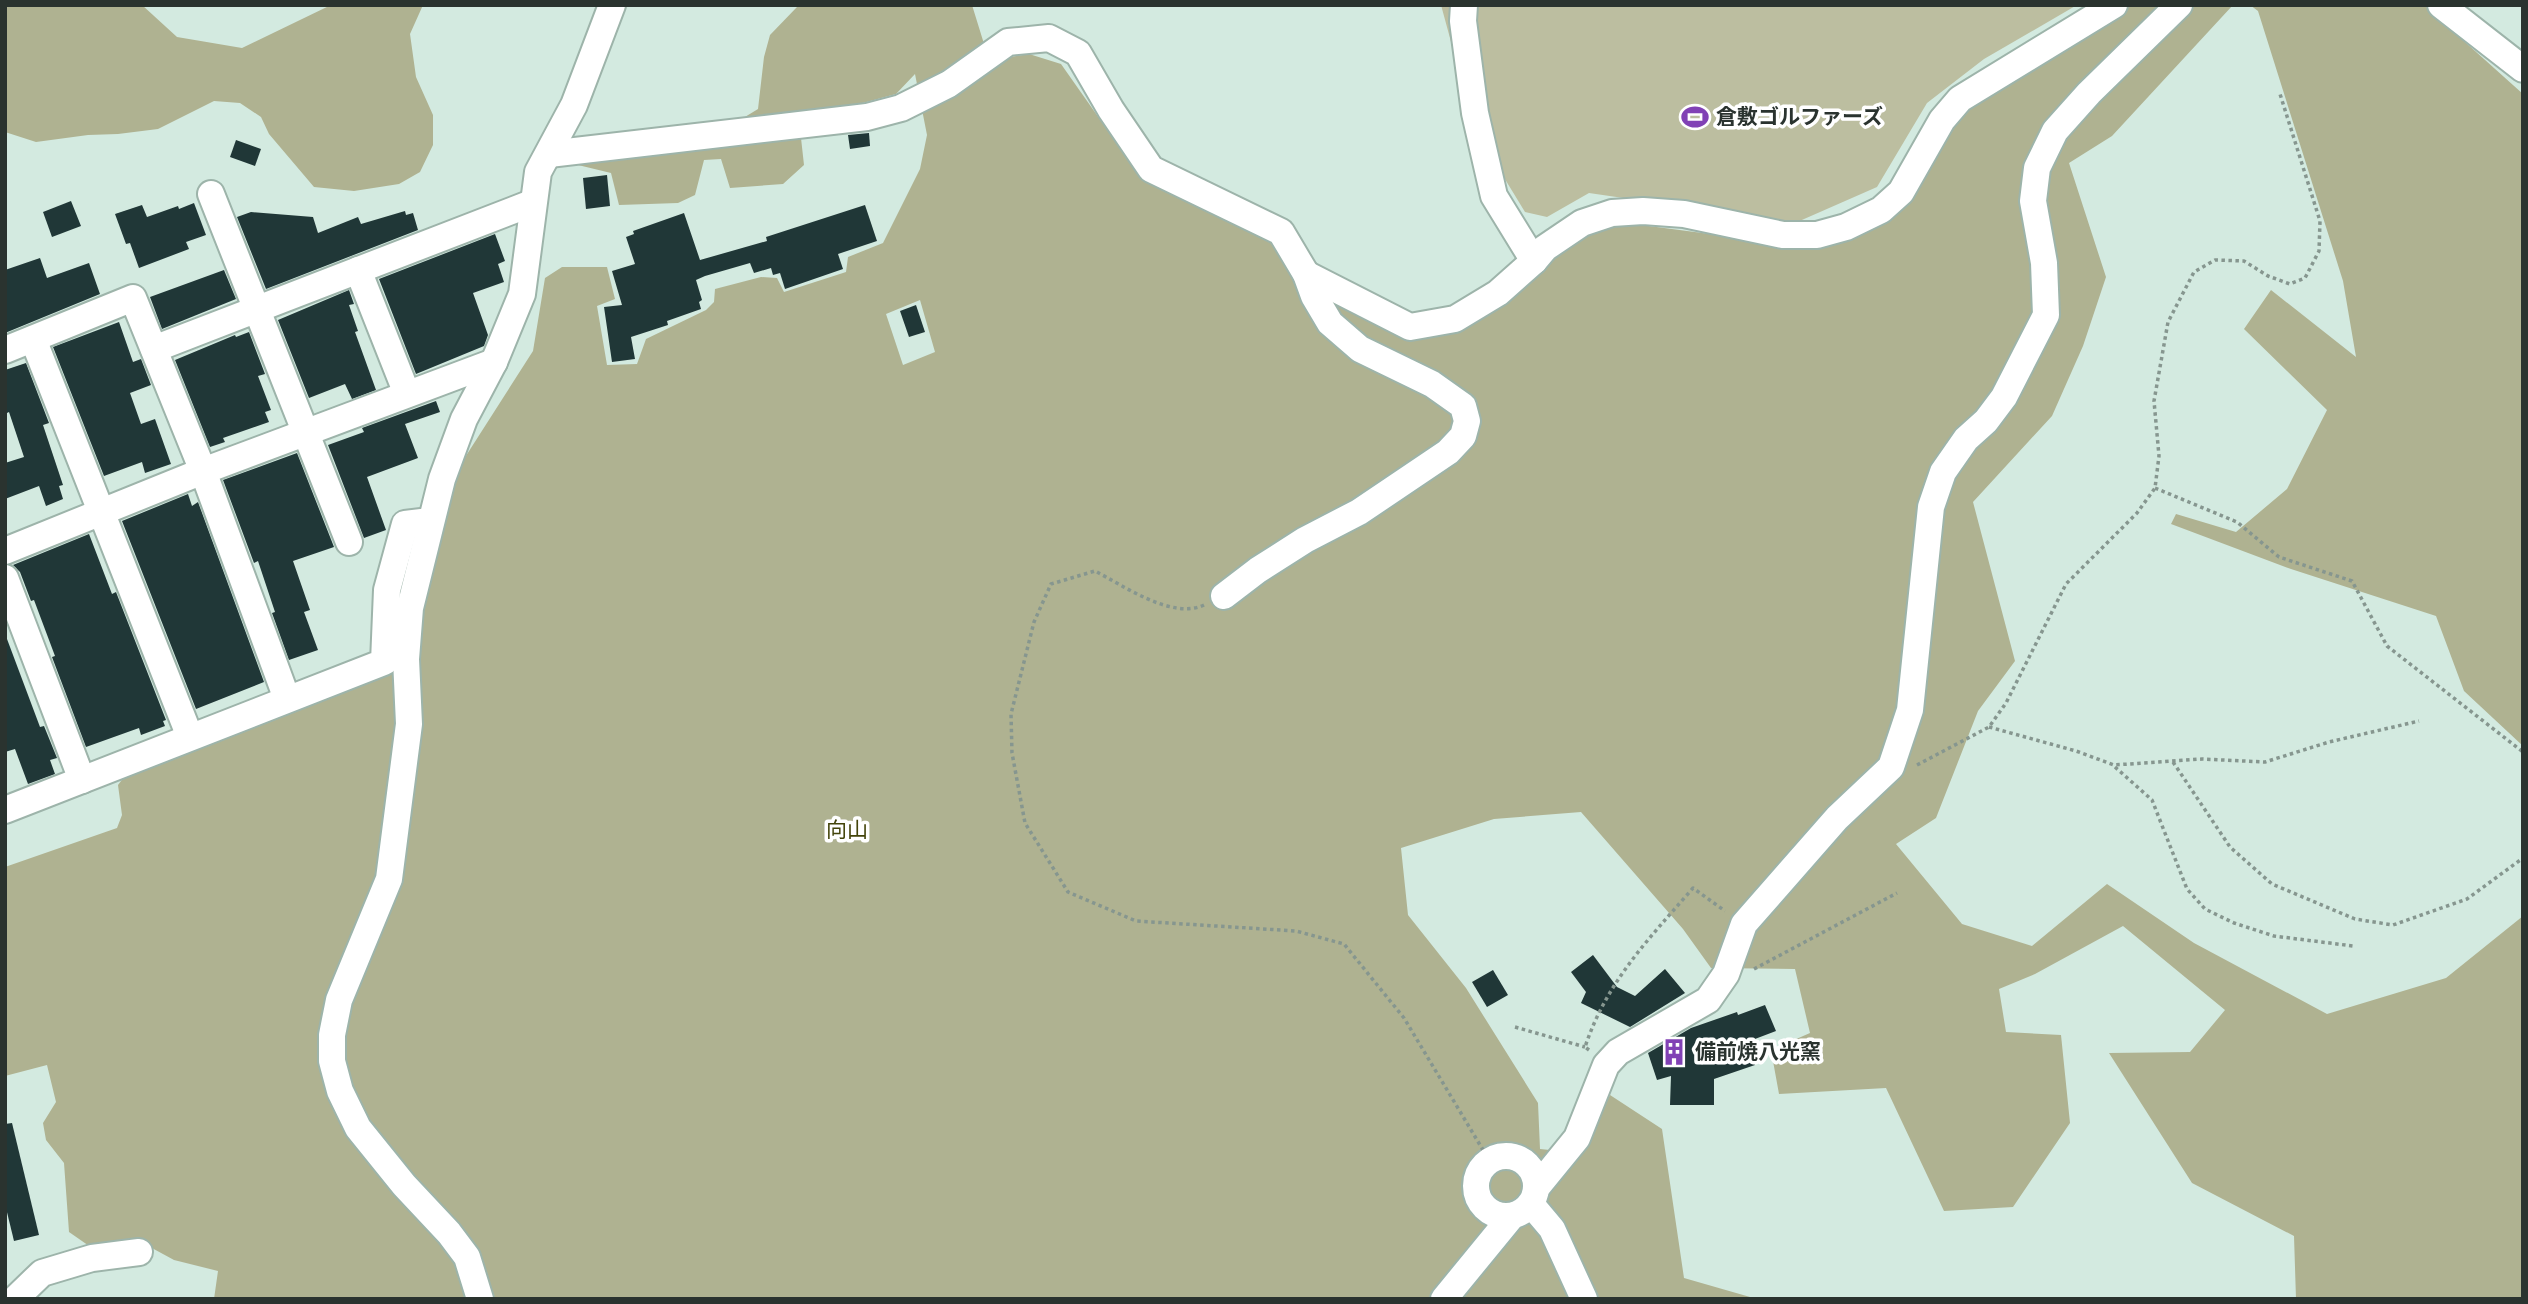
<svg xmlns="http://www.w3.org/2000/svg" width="2528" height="1304" font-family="Signika,'Noto Sans JP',sans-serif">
	<rect width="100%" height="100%" fill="#d3eae0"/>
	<!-- green -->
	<path fill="#bcbea0" d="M1441 5H2077L1984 59 1927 103 1877 187 1795 223 1589 193 1547 217 1525 212 1475 130Z"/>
	<!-- forest -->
	<g fill="#afb291" fill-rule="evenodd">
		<path d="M5 5H142L177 37 242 48 331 5H423L410 34 416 77 433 115V145L420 172 399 184 354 191 314 187 269 134 261 117 240 103 214 101 158 129 118 134 88 135 36 142 5 132Z"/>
		<path d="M805 5H972L989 60 1029 54 1061 64 1137 172 1275 238 1406 332 1580 238 1626 223 1771 242 1846 234 1975 96 2125 5H2233L2112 136 2069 163 2106 277 2083 346 2052 416 1973 502 2015 661 1978 711 1936 818 1896 844 1962 924 2032 946 2107 884 2194 943 2327 1014 2446 978 2523 916V1299H2296L2294 1236 2192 1183 2109 1053 2190 1052 2225 1010 2123 926 2035 974 1999 989 2006 1032 2061 1035 2070 1123 2013 1207 1944 1211 1886 1088 1779 1094 1771 1050 1810 1033 1795 969 1711 968 1683 929 1581 812 1494 819 1401 848 1408 915 1466 988 1538 1103 1540 1149 1579 1153 1610 1095 1662 1129 1684 1278 1757 1299H214L218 1271 174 1260 139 1241 92 1248 69 1232 64 1163 46 1140 43 1123 56 1102 47 1065 5 1076V867L117 828 122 815 118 785 127 773 412 655 446 487 533 351 545 278 562 267H607L615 299 597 306 607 365 637 364 646 339 706 310 714 302 715 289 761 277 777 278 784 292 846 272 848 257 883 243 920 169 927 135 915 74 896 94 826 113 801 138 804 165 783 184 730 188 721 159 704 160 695 195 678 203 619 205 611 173 578 165 572 155V146L579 137 740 120 758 109 764 57 770 35 797 7ZM920 300 935 352 903 365 886 314Z"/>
		<path d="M2250 5H2437L2436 16 2523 94V746L2464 691 2436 616 2291 569 2171 524 2176 514 2236 532 2287 489 2327 410 2244 329 2271 290 2356 357 2343 281 2258 11Z"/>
	</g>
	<!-- building -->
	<g fill="#203737">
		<path d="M869 133 870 146 850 149 848 135Z"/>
		<path d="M236 140 261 149 255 166 230 157Z"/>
		<path d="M607 175 610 206 586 209 583 178Z"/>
		<path d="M71 201 81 226 52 237 43 212Z"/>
		<path d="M194 203 206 235 186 242 189 249 139 268 130 243 126 244 115 214 142 205 147 217 178 206 179 209Z"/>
		<path d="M865 205 877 241 838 254 843 269 785 289 780 273 773 275 771 268 754 273 750 263 705 276 696 280 702 300 699 302 701 309 667 321 668 325 631 337 635 359 612 362 604 307 622 305 612 271 635 264 626 237 634 234 633 231 684 213 700 260 767 241 766 237Z"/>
		<path d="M405 211 406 215 413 213 418 230 266 289 237 217 251 212 313 217 318 233 358 217 361 224Z"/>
		<path d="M495 234 505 261 498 264 504 282 473 293 488 335 484 346 416 374 379 279Z"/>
		<path d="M40 258 47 278 89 263 100 294 5 333V270Z"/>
		<path d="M224 270 236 299 162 329 150 297Z"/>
		<path d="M349 290 354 304 349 305 358 331 355 332 376 390 352 399 345 384 309 398 278 320Z"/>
		<path d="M916 305 925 332 909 337 900 311Z"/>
		<path d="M119 322 133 362 141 359 151 385 130 393 141 424 155 419 171 464 145 473 142 462 104 476 53 347Z"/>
		<path d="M249 332 265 374 258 376 271 410 265 412 269 422 223 438 225 442 210 447 175 360 235 335 236 337Z"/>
		<path d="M26 363 49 423 43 425 63 485 59 486 63 499 46 506 39 486 5 499V463L24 457 9 412 5 414V370Z"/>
		<path d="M436 401 440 412 405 424 418 458 367 477 386 530 364 538 328 445 364 432 362 428Z"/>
		<path d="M297 453 334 547 293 561 310 610 304 612 318 650 289 660 272 613 275 612 258 561 254 563 223 480Z"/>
		<path d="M188 494 192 506 198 502 264 682 196 709 122 521Z"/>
		<path d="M89 534 112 594 116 592 166 720 163 721 165 726 141 735 139 728 86 747 52 657 55 656 34 600 31 601 20 572 13 565Z"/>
		<path d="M5 639H7L40 727 44 726 57 758 50 760 55 774 28 784 15 749 5 752Z"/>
		<path d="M1593 955 1617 987 1635 996 1665 969 1685 993 1630 1027 1581 1003 1586 992 1571 972Z"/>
		<path d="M1493 970 1508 995 1487 1007 1472 982Z"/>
		<path d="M1765 1005 1776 1031 1747 1042 1755 1065 1714 1079V1105H1670L1671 1076 1657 1080 1648 1053 1691 1028 1737 1012 1738 1015Z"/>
		<path d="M12 1123 39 1235 14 1241 5 1204V1124Z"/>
	</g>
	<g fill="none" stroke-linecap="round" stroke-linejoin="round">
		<defs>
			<g id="minor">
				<path d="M1464 5 1463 21 1475 113 1494 196 1534 261"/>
				<path d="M2441 5 2523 69"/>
				<path d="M549 154 867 117 901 108 949 84 1008 42 1049 38 1078 53 1111 110 1151 169 1281 232 1306 274 1314 296 1330 323 1360 349 1432 384 1463 406 1467 421 1463 436 1448 452 1359 512 1305 540 1258 570 1224 596"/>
				<path d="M211 194 349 542"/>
				<path d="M358 270 407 394"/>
				<path d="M1306 274 1410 327 1455 319 1498 293 1534 261 1545 248 1582 223 1612 213 1643 211 1684 214 1783 235H1817L1846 227 1881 210 1901 192 1942 120 1960 99 2114 5"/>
				<path d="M33 339 190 737"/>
				<path d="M154 349 532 203"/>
				<path d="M5 350 133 298 203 471 287 699"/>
				<path d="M5 551 203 471 494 362"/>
				<path d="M5 578 82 780"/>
				<path d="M5 810 384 662 387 590 405 524 430 521"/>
				<circle cx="1506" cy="1186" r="30"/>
				<path d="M1537 1187 1577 1138 1606 1065 1618 1052 1708 1000 1726 974 1744 924 1837 818 1891 767 1910 710 1931 507 1943 472 1966 439 1986 421 2004 397 2046 315 2044 263 2033 201 2037 168 2055 131 2089 93 2179 5"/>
				<path d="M1531 1204 1552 1229 1584 1299"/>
				<path d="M15 1299 42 1273 92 1258 139 1252"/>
				<path d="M480 1299 467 1257 449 1233 404 1185 358 1128 340 1091 332 1061V1035L339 1000 389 879 409 724 406 659 410 608 442 479 464 419 494 362 522 294 538 172 574 105 612 5"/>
				<path d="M1444 1299 1512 1216"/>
			</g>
		</defs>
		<!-- minor casing -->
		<use href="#minor" stroke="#9db4aa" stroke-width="30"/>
		<!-- path -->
		<g stroke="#86968f" stroke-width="3.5" stroke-dasharray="3.5 3.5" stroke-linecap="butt">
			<path d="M2155 488 2237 522 2279 557 2352 581 2387 646 2523 752"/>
			<path d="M1204 605C1172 620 1124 586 1095 571L1051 584 1034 622 1011 714 1012 753 1025 823 1068 892 1136 921 1296 931 1344 944 1404 1018 1489 1160"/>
			<path d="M1989 727 2076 751 2114 765 2202 759 2265 762 2329 742 2419 721"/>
			<path d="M2173 762 2230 847 2272 884 2355 919 2393 925 2467 899 2523 858"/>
			<path d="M1917 765 1989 727 2006 703 2066 584 2137 513 2155 488 2159 456 2154 401 2168 322 2194 272 2215 260 2244 261 2268 276 2290 284 2305 278 2319 251 2320 221 2280 94"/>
			<path d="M2115 767 2152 800 2187 889 2205 909 2234 923 2274 936 2353 946"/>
			<path d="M1754 969 1897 893"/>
			<path d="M1515 1027 1585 1047"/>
			<path d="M1589 1050 1585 1047C1607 981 1648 940 1693 888L1725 911"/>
		</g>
		<!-- minor -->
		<use href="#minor" stroke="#fff" stroke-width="26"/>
	</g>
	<!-- icons -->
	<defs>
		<symbol id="stadium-bare" viewBox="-9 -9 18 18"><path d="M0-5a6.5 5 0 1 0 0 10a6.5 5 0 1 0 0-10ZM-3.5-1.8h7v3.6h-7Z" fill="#8141b5" stroke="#fff" stroke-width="2.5" paint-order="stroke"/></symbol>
		<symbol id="building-bare" viewBox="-9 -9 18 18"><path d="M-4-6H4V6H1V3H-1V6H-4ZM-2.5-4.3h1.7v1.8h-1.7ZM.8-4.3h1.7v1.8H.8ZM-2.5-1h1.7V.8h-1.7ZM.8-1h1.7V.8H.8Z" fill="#8141b5" stroke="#fff" stroke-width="2.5" paint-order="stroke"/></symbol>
	</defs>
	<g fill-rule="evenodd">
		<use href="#stadium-bare" x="1676" y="98" width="38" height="38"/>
		<use href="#building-bare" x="1655" y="1033" width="38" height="38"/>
	</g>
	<g text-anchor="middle" stroke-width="7" stroke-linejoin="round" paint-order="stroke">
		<!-- poi labels -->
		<g font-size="21" font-weight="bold" fill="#2a332f" stroke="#fff" text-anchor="start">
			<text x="1716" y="124">倉敷ゴルファーズ</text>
			<text x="1695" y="1059">備前焼八光窯</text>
		</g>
		<!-- park labels -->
		<g font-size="21" fill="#43440a" stroke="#fff">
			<text x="847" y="837">向山</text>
		</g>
	</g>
	<!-- border -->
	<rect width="2528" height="1304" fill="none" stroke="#2a332f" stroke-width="14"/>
</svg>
